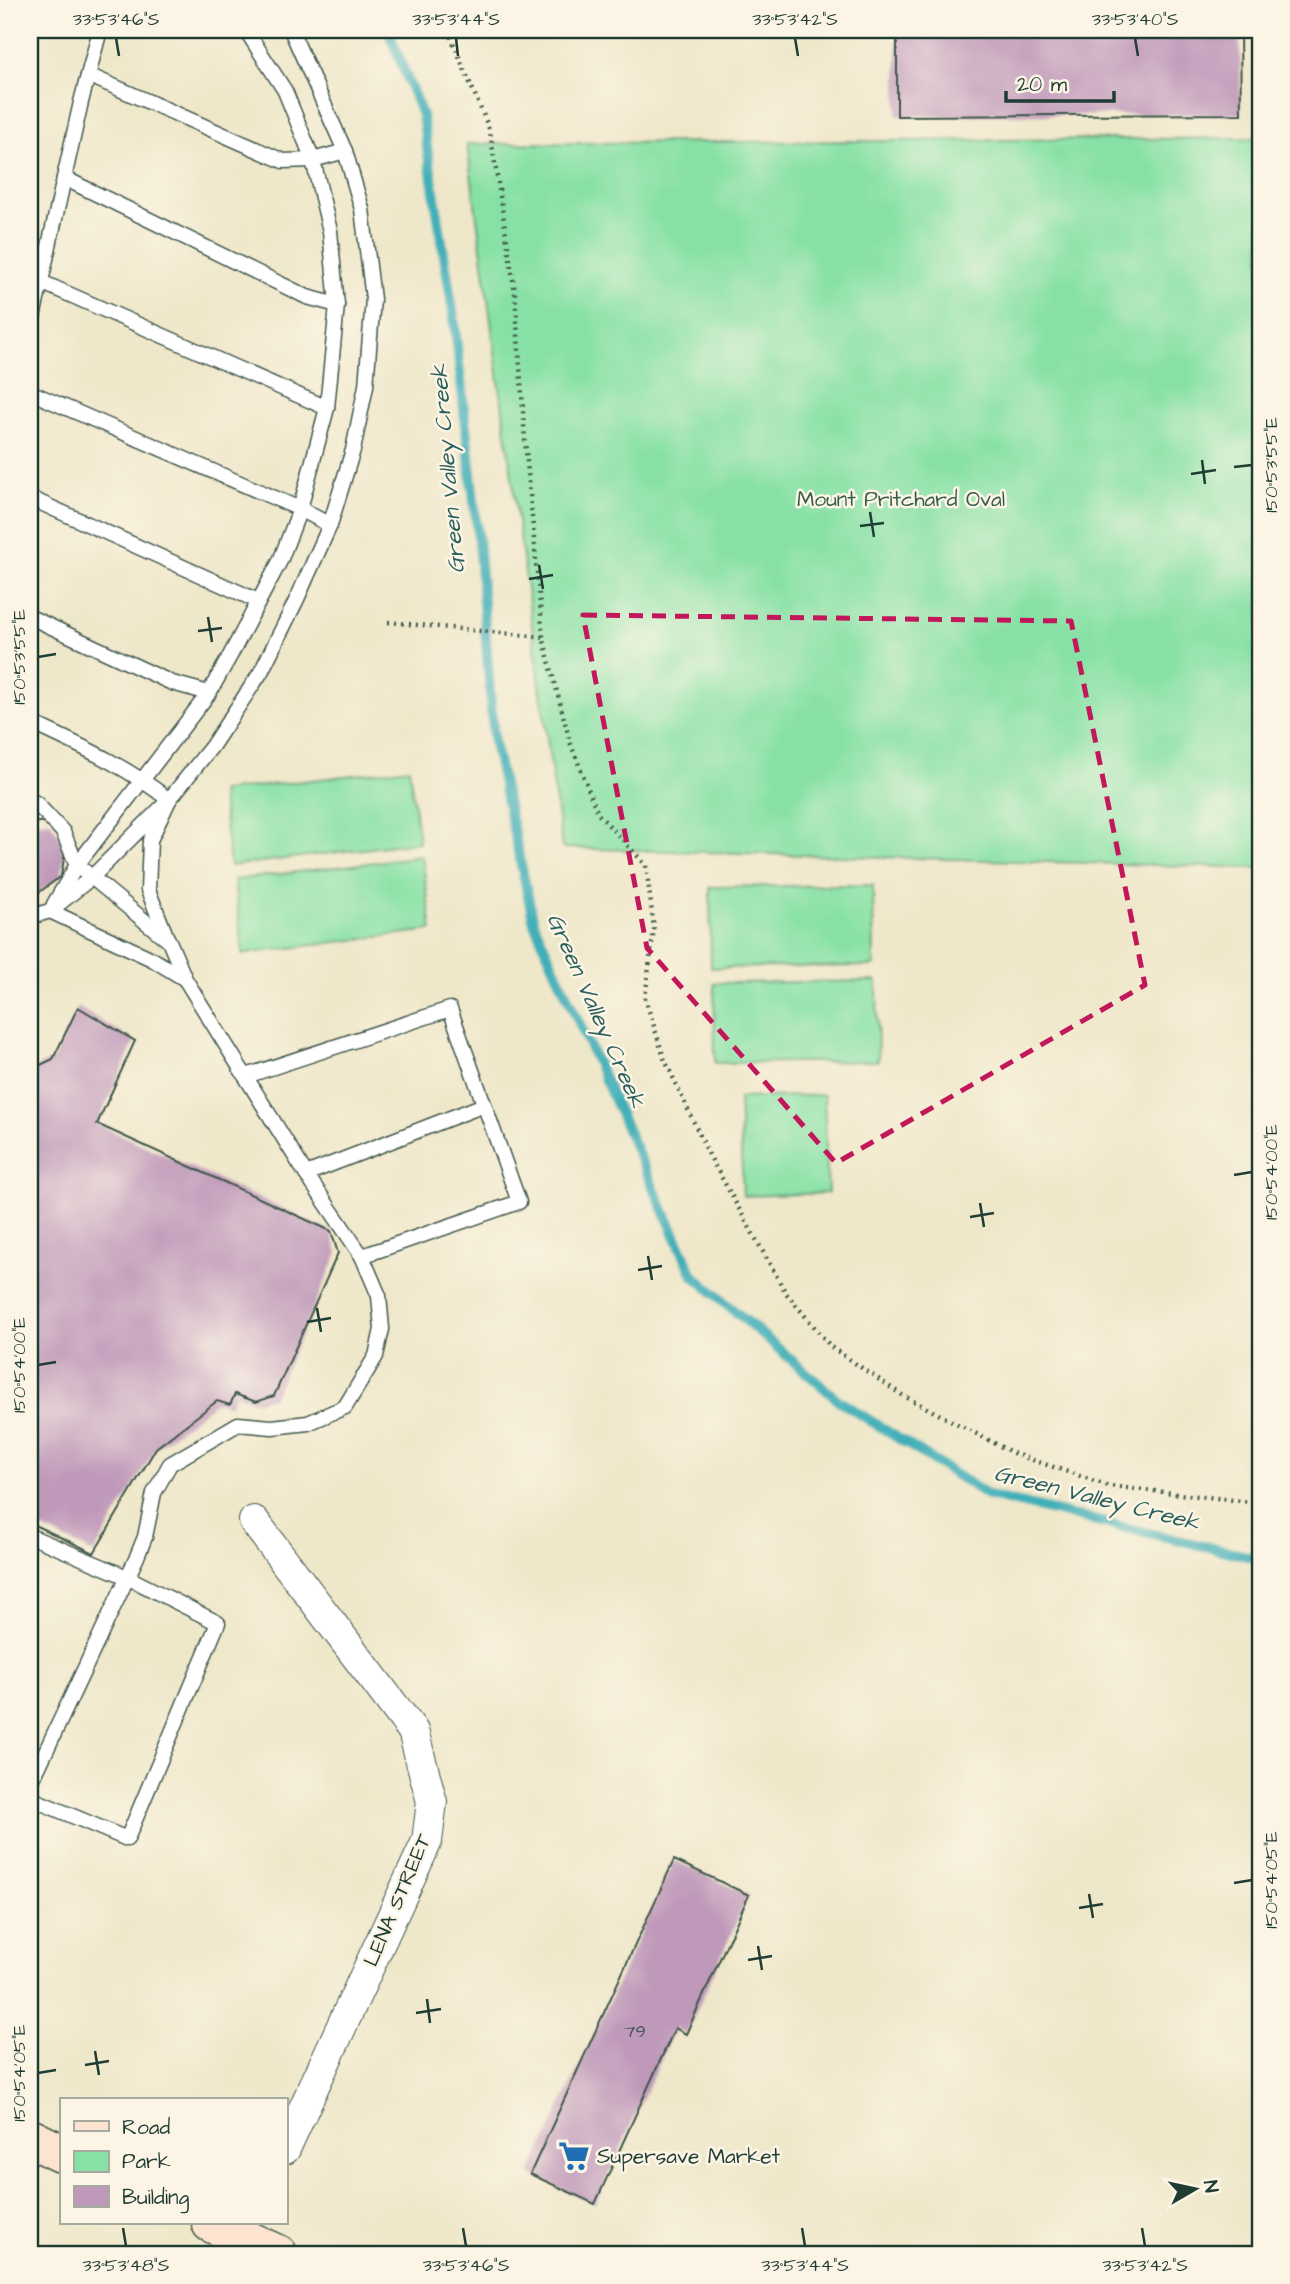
<svg xmlns="http://www.w3.org/2000/svg" width="1290" height="2284" font-family="'Architects Daughter',sans-serif">
	<rect width="100%" height="100%" fill="#fcf5e5"/>
	<filter id="ink" filterUnits="userSpaceOnUse"><feTurbulence type="fractalNoise" baseFrequency=".0143" numOctaves="2"/><feDisplacementMap in="SourceGraphic" scale="14" xChannelSelector="R" yChannelSelector="G"/><feConvolveMatrix kernelMatrix="1 2 1 2 8 2 1 2 1" color-interpolation-filters="sRGB"/></filter>
	<filter id="wash" filterUnits="userSpaceOnUse"><feTurbulence type="fractalNoise" baseFrequency=".00686" numOctaves="4" result="noise"/><feDisplacementMap in="SourceGraphic" scale="28" xChannelSelector="R" yChannelSelector="G"/><feGaussianBlur stdDeviation="1.57" result="paint"/><feColorMatrix in="noise" values="0 0 0 0 0 0 0 0 0 0 0 0 0 0 0 0 0 1.4 0 .05"/><feComposite in="paint" operator="in"/></filter>
	<g filter="url(#wash)">
		<rect width="100%" height="100%" fill="#efe7c9"/>
		<!-- green -->
		<g fill="#87e1a6" stroke="#538f6d" stroke-width="2">
			<path d="M1260 138V868L562 848 467 144Z"/>
			<path d="M409 768 419 842 230 866 221 791Z"/>
			<path d="M422 856 432 930 243 954 234 880Z"/>
			<path d="M873 885 874 966 711 968 710 887Z"/>
			<path d="M877 981 878 1061 715 1063 714 983Z"/>
			<path d="M824 1095 828 1193 743 1196 739 1098Z"/>
		</g>
		<g fill="none" stroke-linecap="round" stroke-linejoin="round">
			<!-- stream -->
			<path stroke="#3fafb8" stroke-width="10" d="M388 30 422 115 454 318 478 538 494 743 534 923 693 1275 838 1400 989 1496 1260 1559"/>
		</g>
		<g id="blocks">
			<!-- building -->
			<g fill="#bf99ba">
				<path d="M897 30H1240L1241 114 897 116Z"/>
				<path d="M50 821 66 847 61 876 30 899V823Z"/>
				<path d="M78 1007 135 1041 97 1124 331 1231 338 1253 274 1396 256 1402 235 1394 230 1405 217 1401 156 1448 94 1553 30 1523V1070L53 1059Z"/>
				<path d="M674 1860 749 1895 686 2034 675 2028 595 2204 530 2174Z"/>
			</g>
		</g>
	</g>
	<g filter="url(#ink)">
		<use href="#blocks" fill-opacity="0" stroke="#3e564a" stroke-width="2"/>
		<g fill="none" stroke-linecap="round" stroke-linejoin="round">
			<defs>
				<g id="service">
					<path d="M88 75 283 161 313 160 345 151"/>
					<path d="M64 178 307 297 337 305"/>
					<path d="M41 282 327 408"/>
					<path d="M30 331 81 102 100 30"/>
					<path d="M30 392 300 509 330 525"/>
					<path d="M30 498 258 601"/>
					<path d="M30 617 172 683 209 693"/>
					<path d="M30 722C78 745 127 766 169 800L150 840 148 890 167 938"/>
					<path d="M30 801 36 803 63 832 77 865 169 941 185 979 306 1174 362 1256 379 1296 382 1329 376 1356 345 1407 308 1423 272 1427 238 1424 170 1464 154 1493 145 1537 136 1559 30 1785"/>
					<path d="M54 904 77 865 209 693 231 654 280 561 300 509 327 408 337 305 330 231 313 160 285 91 246 30"/>
					<path d="M50 911 152 959 185 979"/>
					<path d="M30 917 50 911 92 877 169 800 212 746 261 672 297 599 330 525 353 450 366 386 373 299 362 209 345 151 291 30"/>
					<path d="M246 1076 450 1009 519 1202 362 1256"/>
					<path d="M306 1174 484 1105"/>
					<path d="M30 1536 127 1577 218 1623 127 1839 30 1798"/>
				</g>
				<path id="minor" d="M254 1521 413 1731 432 1802 427 1841 285 2149"/>
				<g id="secondary">
					<path d="M30 2138 61 2153"/>
					<path d="M211 2223 278 2254"/>
				</g>
			</defs>
			<!-- service casing -->
			<use href="#service" stroke="#3e564a" stroke-width="17"/>
			<!-- minor casing -->
			<use href="#minor" stroke="#3e564a" stroke-width="32"/>
			<!-- secondary casing -->
			<use href="#secondary" stroke="#3e564a" stroke-width="41"/>
			<!-- path -->
			<g stroke="#3e564a" stroke-width="4.5" stroke-dasharray="2 5" stroke-linecap="butt">
				<path d="M448 30 490 131 515 292 525 440 543 637 570 742 598 814 646 865 654 929 645 998 664 1058 709 1155 786 1293 831 1347 902 1395 1015 1454 1109 1486 1260 1503"/>
				<path d="M388 622 543 637"/>
			</g>
			<!-- service -->
			<use href="#service" stroke="#fff" stroke-width="14"/>
			<!-- minor -->
			<use href="#minor" stroke="#fff" stroke-width="30"/>
			<!-- secondary -->
			<use href="#secondary" stroke="#fde4d1" stroke-width="38"/>
		</g>
	</g>
	<!-- marked area -->
	<path fill="none" stroke="#c2185b" stroke-width="5" stroke-dasharray="14 9" stroke-linejoin="round" d="M583 615 1071 621 1145 985 836 1163 647 948Z"/>
	<!-- ticks -->
	<path fill="none" stroke="#1f3d34" stroke-width="2.5" d="M116 38 119 56M456 38 458 56M795 38 798 56M1135 38 1138 56M1202 460 1205 484M1234 467 1252 465M1191 474 1216 470M870 512 874 537M860 526 884 523M539 565 543 589M529 579 553 575M208 617 212 642M198 631 222 628M38 657 56 654M1234 1175 1252 1172M980 1203 984 1227M970 1217 994 1213M648 1256 652 1280M638 1270 662 1266M317 1308 321 1332M307 1322 331 1318M38 1365 56 1362M1234 1883 1252 1880M1089 1894 1093 1918M1079 1908 1103 1904M758 1946 762 1970M748 1960 772 1956M427 1999 430 2023M416 2013 441 2009M95 2051 99 2075M85 2065 109 2061M38 2073 56 2070M123 2228 126 2246M463 2228 466 2246M802 2228 805 2246M1142 2228 1145 2246"/>
	<!-- icons -->
	<defs>
		<symbol id="supermarket-bare" viewBox="-9 -9 18 18"><path d="M-6-5.5h2.5l.6 2H6L4.5 2H-2.5L-4.4-4H-6ZM-1.5 3.2a1.3 1.3 0 1 0 .1 0ZM3 3.2a1.3 1.3 0 1 0 .1 0Z" fill="#1f6fb2" stroke="#fcf5e5" stroke-width="2.5" paint-order="stroke"/></symbol>
	</defs>
	<g fill-rule="evenodd">
		<use href="#supermarket-bare" x="552" y="2134" width="44" height="44"/>
	</g>
	<g text-anchor="middle" stroke-width="5" stroke-linejoin="round" paint-order="stroke">
		<!-- number labels -->
		<g font-size="18" fill="#475456">
			<text x="635" y="2037">79</text>
		</g>
		<!-- park labels -->
		<g font-size="21" fill="#345e4b" stroke="#fcf5e5">
			<text x="901" y="506">Mount Pritchard Oval</text>
		</g>
		<!-- street labels -->
		<g font-size="21" fill="#1f3d34" stroke="#fcf5e5">
			<text transform="translate(397 1900) rotate(-67)" y="7">LENA STREET</text>
		</g>
		<!-- poi labels -->
		<g font-size="21" fill="#1f3d34" stroke="#fcf5e5" text-anchor="start">
			<text x="597" y="2163">Supersave Market</text>
		</g>
		<!-- water labels -->
		<g font-size="23" font-style="italic" fill="#295f5c" stroke="#fcf5e5">
			<text transform="translate(447 469) rotate(-95)" y="8">Green Valley Creek</text>
			<text transform="translate(597 1010) rotate(66)" y="8">Green Valley Creek</text>
			<text transform="translate(1097 1497) rotate(14)" y="8">Green Valley Creek</text>
		</g>
	</g>
	<!-- margin -->
	<rect width="1290" height="2284" fill="none" stroke="#fcf5e5" stroke-width="77"/>
	<!-- legend -->
	<rect x="60" y="2098" width="228" height="126" fill="#fcf5e5" stroke="#a4ab9e" stroke-width="2"/>
	<rect x="74" y="2121" width="35" height="10" fill="#fde4d1" stroke="#a4ab9e" stroke-width="2"/>
	<text x="122" y="2134" font-size="21" fill="#1f3d34">Road</text>
	<rect x="74" y="2151" width="35" height="21" fill="#87e1a6" stroke="#a4ab9e" stroke-width="2"/>
	<text x="122" y="2168" font-size="21" fill="#1f3d34">Park</text>
	<rect x="74" y="2186" width="35" height="21" fill="#bf99ba" stroke="#a4ab9e" stroke-width="2"/>
	<text x="122" y="2204" font-size="21" fill="#1f3d34">Building</text>
	<!-- north arrow -->
	<g transform="translate(1195 2189) rotate(81)" stroke="#fcf5e5" stroke-width="5" paint-order="stroke">
	<path d="M0-5L12 26L0 18L-12 26Z" fill="#1f3d34"/>
	<text y="-10" font-size="19" font-weight="bold" text-anchor="middle" fill="#1f3d34">N</text>
	</g>
	<!-- scale -->
	<path d="M1006 91v10h108v-10" fill="none" stroke="#1f3d34" stroke-width="3.5"/>
	<text x="1017" y="91" font-size="21" fill="#1f3d34" stroke="#fcf5e5" stroke-width="5" paint-order="stroke">20 m</text>
	<rect x="38" y="38" width="1214" height="2208" fill="none" stroke="#1f3d34" stroke-width="2.5"/>
	<g font-size="18" text-anchor="middle" fill="#1f3d34">
		<text x="116" y="25">33°53'46"S</text>
		<text x="456" y="25">33°53'44"S</text>
		<text x="795" y="25">33°53'42"S</text>
		<text x="1135" y="25">33°53'40"S</text>
		<text transform="translate(1271 465) rotate(-90)" y="6">150°53'55"E</text>
		<text transform="translate(19 657) rotate(-90)" y="6">150°53'55"E</text>
		<text transform="translate(1271 1172) rotate(-90)" y="6">150°54'00"E</text>
		<text transform="translate(19 1365) rotate(-90)" y="6">150°54'00"E</text>
		<text transform="translate(1271 1880) rotate(-90)" y="6">150°54'05"E</text>
		<text transform="translate(19 2073) rotate(-90)" y="6">150°54'05"E</text>
		<text x="126" y="2271">33°53'48"S</text>
		<text x="466" y="2271">33°53'46"S</text>
		<text x="805" y="2271">33°53'44"S</text>
		<text x="1145" y="2271">33°53'42"S</text>
	</g>
</svg>
